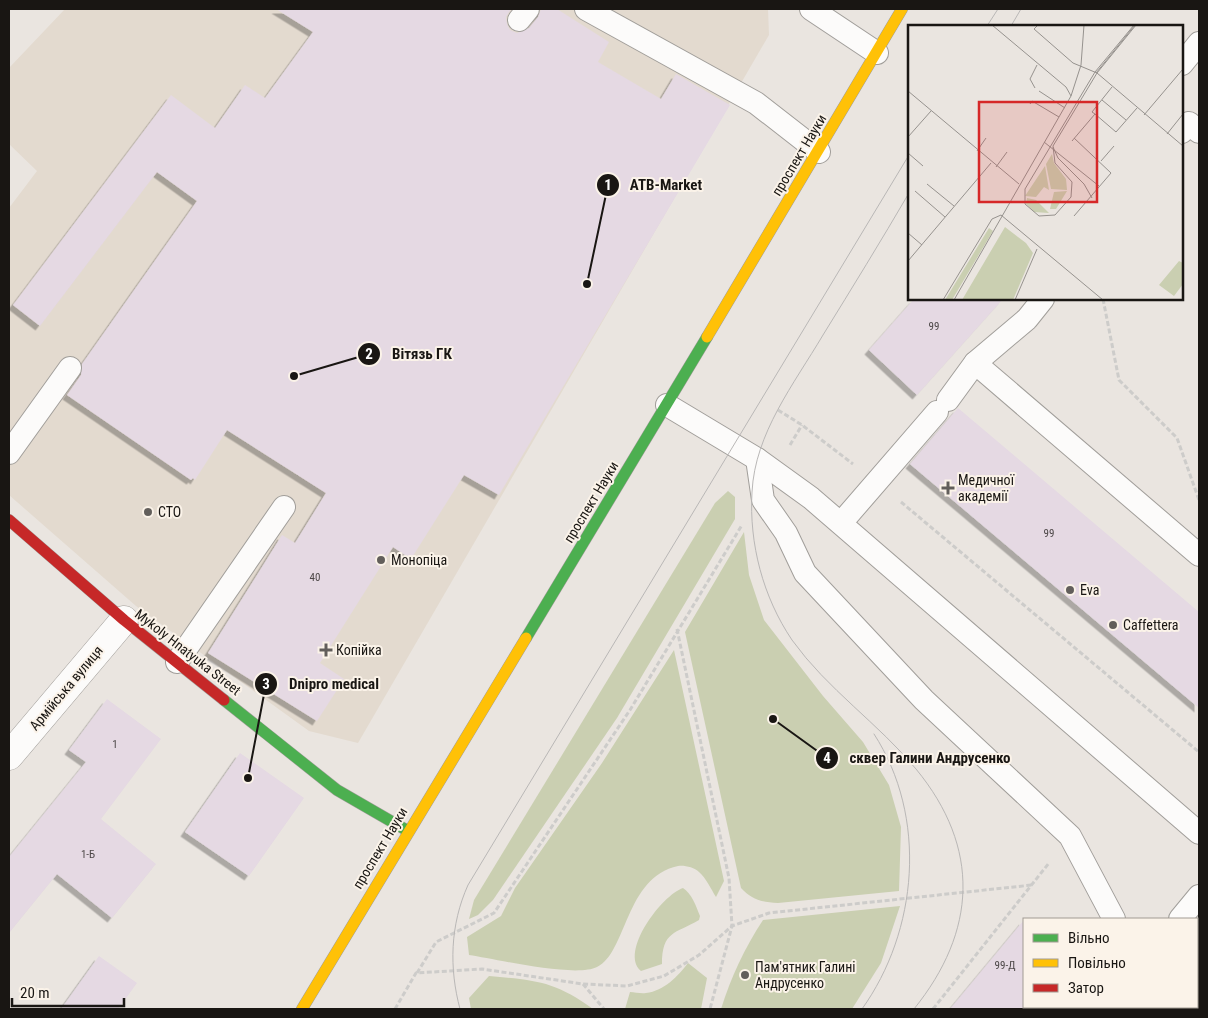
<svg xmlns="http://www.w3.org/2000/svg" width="1208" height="1018" font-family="'Roboto Condensed',sans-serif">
	<defs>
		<filter id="shadow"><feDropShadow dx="-4.5" dy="4.5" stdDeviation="0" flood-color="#0004"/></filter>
	</defs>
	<rect width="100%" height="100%" fill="#eae5e0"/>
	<!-- built -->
	<path fill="#e3dacf" d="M65 9H768L769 35 358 743 309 731 136 606 9 495V208L37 171 9 144V68Z"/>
	<!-- green -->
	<g fill="#cacfb1">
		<path d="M728 491 735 497V519L617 718 493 900 478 915 469 919 474 900 715 503Z"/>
		<path d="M744 532 749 575 764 620 823 696 863 742 889 785 901 827 899 891 778 903C762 902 752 900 741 888L685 632Z"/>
		<path d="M674 650 724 881 716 897C711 889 706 878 699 872 694 867 684 865 678 866 625 877 627 953 597 967 575 978 496 959 469 955L467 937 501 916 515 888 602 763Z"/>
		<path d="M683 888C692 894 696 906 700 916L699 920C675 934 662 931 662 964L641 971C619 952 662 895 683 888Z"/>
		<path d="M900 906 881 963 852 1009H721C731 977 744 949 763 920Z"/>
		<path d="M688 963 707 978 701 1009H625L630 992C635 992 641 994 646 993 664 991 678 976 688 963Z"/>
		<path d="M489 976C535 980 555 981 593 1009H471L469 998Z"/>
	</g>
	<!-- building -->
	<g fill="#e5d9e3" filter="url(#shadow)">
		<path d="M276 9H511L506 17 507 24 510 30 517 33 529 28 538 17 541 9H557L609 42 598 62 661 99 676 74 730 105 499 495 464 475 411 559 393 547 320 663 344 679 317 721 208 653 282 535 295 543 326 493 227 430 195 480 193 478 191 480 67 395 81 375 82 364 197 201 157 172 40 326 13 305 171 95 215 128 245 85 265 98 313 32Z"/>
		<path d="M914 299H1003L917 395 869 350Z"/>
		<path d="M958 408 1199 612V708L910 464Z"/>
		<path d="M107 699 161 739 101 819 156 864 112 918 57 874 9 933V857L86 762 69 750Z"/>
		<path d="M240 753 304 798 249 876 185 832Z"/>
		<path d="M1024 920V1009H950Z"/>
		<path d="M99 956 137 983 118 1009H61Z"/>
	</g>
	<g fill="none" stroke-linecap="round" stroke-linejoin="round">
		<defs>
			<g id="lane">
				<path d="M586 9 756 103 819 152"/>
				<path d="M811 9 877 53"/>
				<path d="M519 20 528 9"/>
				<path d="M1182 64 1199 43"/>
				<path d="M1182 132 1189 123 1199 132"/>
				<path d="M975 363 1199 555"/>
				<path d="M948 400 975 363 1027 319 1043 299"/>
				<path d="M667 405 757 459 811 498 1199 833"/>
				<path d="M9 453 70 368"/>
				<path d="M757 459 763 500 786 533 805 573 924 700 1070 836 1114 919"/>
				<path d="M841 523 937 412"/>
				<path d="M177 662 284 507"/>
				<path d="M1180 919 1199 896"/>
				<path d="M1104 1009 1106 1007"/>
			</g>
			<path id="street" d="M9 756 124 620"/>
			<g id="fast">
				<path d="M526 638 707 337"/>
				<path d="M224 700 337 790 408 831"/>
			</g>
			<g id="slow">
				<path d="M707 337 902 9"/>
				<path d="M302 1009 526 638"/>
			</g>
			<path id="jam" d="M9 520 124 620 224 700"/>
		</defs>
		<!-- lane casing -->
		<use href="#lane" stroke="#a19e9a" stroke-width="24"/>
		<!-- street casing -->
		<use href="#street" stroke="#a19e9a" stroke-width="29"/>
		<!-- fast casing -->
		<use href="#fast" stroke="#a19e9a" stroke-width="12"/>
		<!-- slow casing -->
		<use href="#slow" stroke="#a19e9a" stroke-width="12"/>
		<!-- jam casing -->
		<use href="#jam" stroke="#a19e9a" stroke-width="12"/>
		<!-- path -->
		<g stroke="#cdccca" stroke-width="3" stroke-dasharray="5 2.5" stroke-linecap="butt">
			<path d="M1103 299 1119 380 1177 438 1199 500"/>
			<path d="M778 410 802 425 853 464"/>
			<path d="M790 445 802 425"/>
			<path d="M901 502 1199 752"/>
			<path d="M677 629 729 878 732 926 710 1009"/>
			<path d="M417 973 436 942 494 913 630 710 742 525"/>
			<path d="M583 984 604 1009"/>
			<path d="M395 1009 416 973 482 969 583 984 627 986 664 976 699 955 732 926 769 913 1032 885"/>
			<path d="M933 1009 1049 863"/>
		</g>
		<!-- lane -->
		<use href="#lane" stroke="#fcfbfa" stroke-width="22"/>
		<!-- street -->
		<use href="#street" stroke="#fcfbfa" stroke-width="28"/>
		<!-- fast -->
		<use href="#fast" stroke="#4caf50" stroke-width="11"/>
		<!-- slow -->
		<use href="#slow" stroke="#ffc107" stroke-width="11"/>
		<!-- jam -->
		<use href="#jam" stroke="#c62828" stroke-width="11"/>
		<!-- tram -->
		<g stroke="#b9b7b6" stroke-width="1">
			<path d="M987 26 998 9"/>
			<path d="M1011 26 1021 9"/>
			<path d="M909 193C881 241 852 288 823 335 794 384 755 433 752 492 749 544 763 597 792 640 827 689 879 724 916 769 981 848 977 931 914 1009"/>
			<path d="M460 1009C449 968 450 925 468 885L909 155"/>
			<path d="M862 1009C918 931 928 817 874 734"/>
		</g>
	</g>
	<!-- markers -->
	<g fill="#625e5b" stroke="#fbf3e9" stroke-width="2">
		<path d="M945.5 480.5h5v5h5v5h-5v5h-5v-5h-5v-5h5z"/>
		<circle cx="148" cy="512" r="5"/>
		<circle cx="381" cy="560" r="5"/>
		<circle cx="1070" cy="590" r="5"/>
		<circle cx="1113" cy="625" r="5"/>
		<path d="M323.5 642.5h5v5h5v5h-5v5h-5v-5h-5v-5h5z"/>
		<circle cx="745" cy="975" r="5"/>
	</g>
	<g text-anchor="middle" stroke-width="4" stroke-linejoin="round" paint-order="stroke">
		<!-- number labels -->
		<g font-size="11" fill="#4c4747">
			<text x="934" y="330">99</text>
			<text x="1049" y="537">99</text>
			<text x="315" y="581">40</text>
			<text x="115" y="748">1</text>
			<text x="88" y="858">1-Б</text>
			<text x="1005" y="969">99-Д</text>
		</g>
		<!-- street labels -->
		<g font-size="14" fill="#191613" stroke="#fbf3e9">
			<text transform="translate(799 155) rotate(-59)" y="5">проспект Науки</text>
			<text transform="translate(591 502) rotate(-59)" y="5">проспект Науки</text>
			<text transform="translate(188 652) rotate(38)" y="5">Mykoly Hnatyuka Street</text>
			<text transform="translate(66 688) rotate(-50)" y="5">Армійська вулиця</text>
			<text transform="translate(380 848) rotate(-59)" y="5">проспект Науки</text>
		</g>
		<!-- poi labels -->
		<g font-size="14" fill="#191613" stroke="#fbf3e9" text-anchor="start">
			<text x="958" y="485">Медичної<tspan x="958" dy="16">академії</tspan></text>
			<text x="158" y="517">СТО</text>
			<text x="391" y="565">Монопіца</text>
			<text x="1080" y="595">Eva</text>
			<text x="1123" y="630">Caffettera</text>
			<text x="336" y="655">Копійка</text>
			<text x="755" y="972">Пам'ятник Галині<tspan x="755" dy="16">Андрусенко</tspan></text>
		</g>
	</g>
	<!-- overview -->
	<g transform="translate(908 25)">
		<rect width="275" height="275" fill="#eae5e0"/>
		<path d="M144 129 146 138 158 154 159 165 143 164 138 139ZM137 141 141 165 136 162 128 172 117 171ZM159 166 148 184H142L146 167ZM119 173 128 175 141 188 126 187 118 179ZM97 202 118 218 125 228 105 275H54ZM81 203 85 206 44 275H37ZM271 236 275 238V259L266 271 251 260Z" fill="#cacfb1"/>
		<path fill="none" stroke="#96928e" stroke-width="1" d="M84 0 158 62 163 71M130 0 126 4 165 38 189 48 275 121M226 0 187 47 117 164V179L131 191 147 190 163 172 164 157 147 138 145 121 189 48 228 0M188 48 227 0M127 63 122 54 129 40M0 66 111 159M131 66 157 83M194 75 218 95M122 79 124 76 151 92M187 89 184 87 204 62M236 90 275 44M259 109 275 89M0 112 23 86M164 116 187 89 208 107 229 83M136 117 191 161M145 122 150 133 176 159 184 173M69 126 78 113M0 128 15 141M193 136 206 121M88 142 99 127M19 159 46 181M7 166 37 192M93 190 195 275M166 191 203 148 166 113M0 208 14 220M0 236 83 138M35 275 84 194 93 190M46 275 163 71 173 40 176 0M107 275 129 224"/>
		<path fill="#d62828" fill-opacity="0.15" stroke="#d62828" stroke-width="2.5" d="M71 77H189V177H71Z"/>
		<rect width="275" height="275" fill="none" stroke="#191613" stroke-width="2.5"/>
	</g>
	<!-- callouts -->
	<path fill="none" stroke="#191613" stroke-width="2" d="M587 284L608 185M294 376L369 354M248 778L266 684M773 719L827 758"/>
	<g fill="#191613" stroke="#fbf3e9" stroke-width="2">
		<circle cx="587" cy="284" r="5"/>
		<circle cx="294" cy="376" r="5"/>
		<circle cx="248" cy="778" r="5"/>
		<circle cx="773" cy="719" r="5"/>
		<circle cx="608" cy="185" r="12"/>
		<circle cx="369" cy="354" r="12"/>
		<circle cx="266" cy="684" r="12"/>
		<circle cx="827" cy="758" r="12"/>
	</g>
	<g font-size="15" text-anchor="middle" font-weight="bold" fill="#fff">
		<text x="608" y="190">1</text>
		<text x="369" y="359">2</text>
		<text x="266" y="689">3</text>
		<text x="827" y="763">4</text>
	</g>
	<g font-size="15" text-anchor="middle" font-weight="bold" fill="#191613" stroke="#fbf3e9" stroke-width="4" stroke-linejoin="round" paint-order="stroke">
		<text x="666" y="190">ATB-Market</text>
		<text x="422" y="359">Вітязь ГК</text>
		<text x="334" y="689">Dnipro medical</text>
		<text x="930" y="763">сквер Галини Андрусенко</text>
	</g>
	<!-- border -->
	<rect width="1208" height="1018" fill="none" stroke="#191613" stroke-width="20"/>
	<!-- legend -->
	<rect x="1023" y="918" width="175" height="90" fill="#fbf3e9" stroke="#a19b93"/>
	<rect x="1033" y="934" width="25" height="8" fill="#4caf50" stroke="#a19b93"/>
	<text x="1068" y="943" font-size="15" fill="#191613">Вільно</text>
	<rect x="1033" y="959" width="25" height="8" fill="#ffc107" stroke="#a19b93"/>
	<text x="1068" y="968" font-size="15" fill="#191613">Повільно</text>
	<rect x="1033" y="984" width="25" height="8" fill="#c62828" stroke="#a19b93"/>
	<text x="1068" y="993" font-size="15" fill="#191613">Затор</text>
	<!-- scale -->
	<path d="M12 998v8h112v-8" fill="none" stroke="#191613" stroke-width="2.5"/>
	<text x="20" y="998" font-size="15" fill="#191613" stroke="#fbf3e9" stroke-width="4" paint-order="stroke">20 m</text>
</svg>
